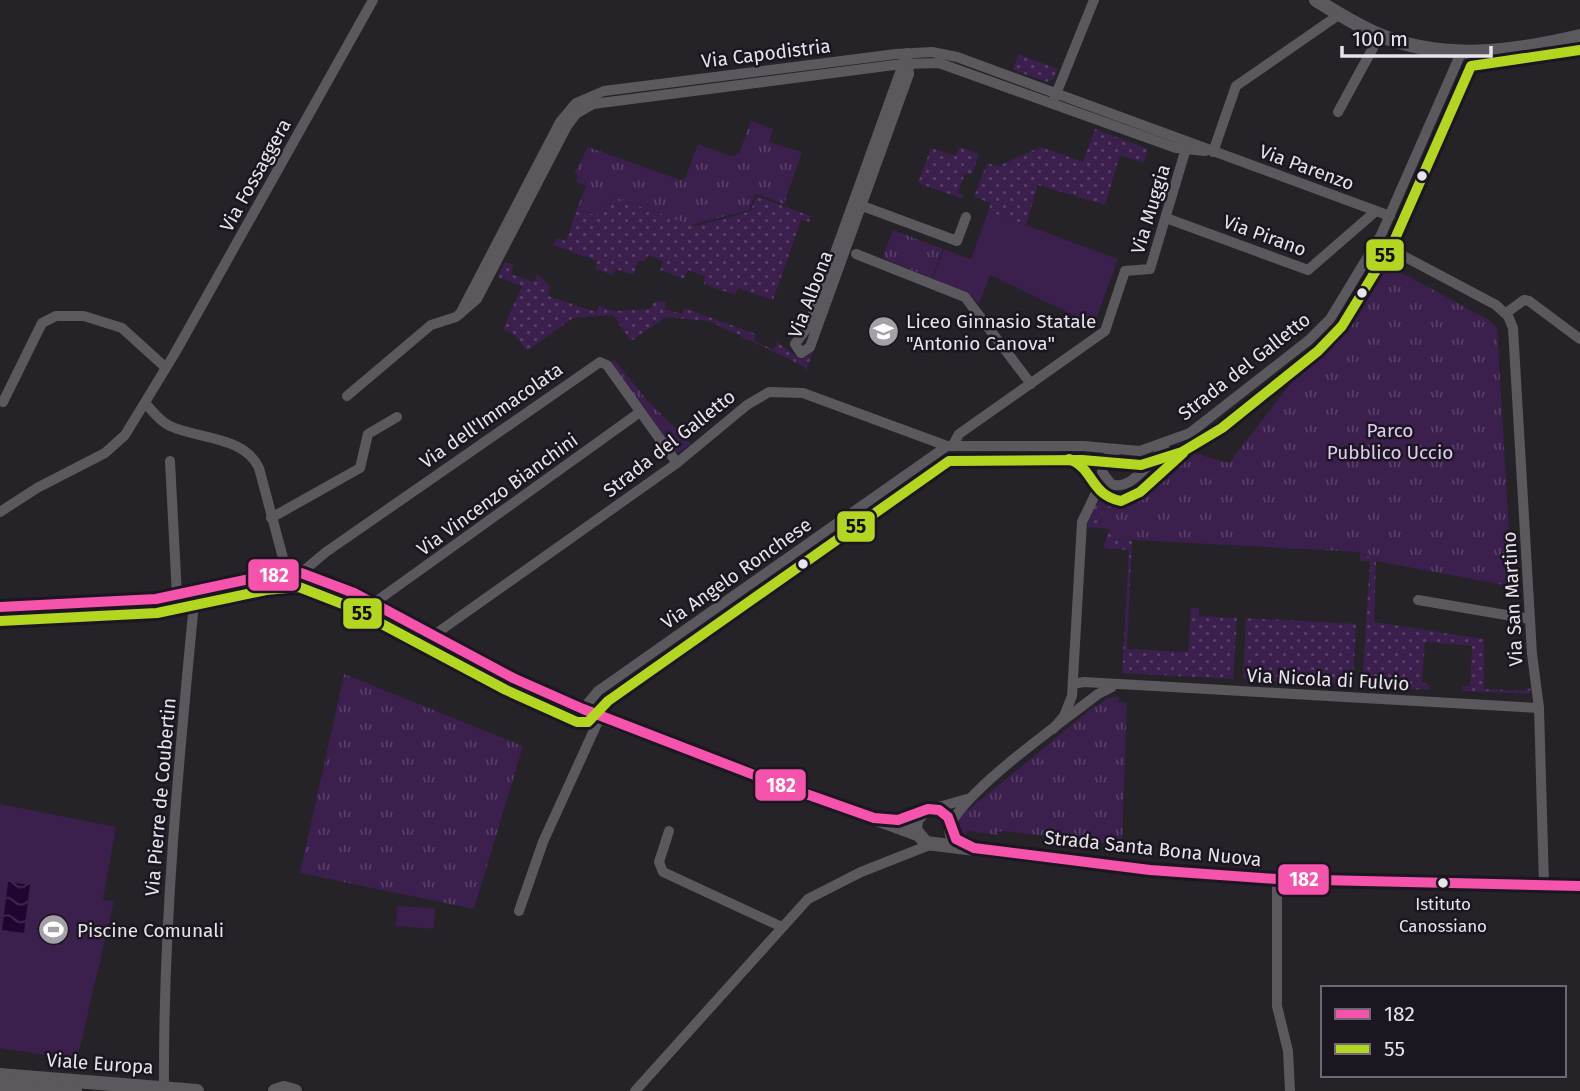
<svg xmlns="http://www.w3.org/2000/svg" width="1580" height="1091" font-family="'Fira Sans',sans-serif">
	<defs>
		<pattern id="grass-dots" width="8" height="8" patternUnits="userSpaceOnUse" patternTransform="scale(1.75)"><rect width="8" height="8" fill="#3b1f4d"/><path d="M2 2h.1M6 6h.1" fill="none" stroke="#573f67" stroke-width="1.8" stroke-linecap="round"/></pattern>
		<pattern id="park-tufts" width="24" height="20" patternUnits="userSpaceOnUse" patternTransform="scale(1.75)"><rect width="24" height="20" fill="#3b1f4d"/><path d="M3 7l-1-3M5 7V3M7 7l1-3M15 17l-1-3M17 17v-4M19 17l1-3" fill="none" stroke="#573f67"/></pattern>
		<pattern id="water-waves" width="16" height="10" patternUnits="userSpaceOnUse" patternTransform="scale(1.75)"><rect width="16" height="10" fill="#210531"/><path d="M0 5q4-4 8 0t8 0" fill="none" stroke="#41294f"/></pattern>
	</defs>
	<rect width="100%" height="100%" fill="#252228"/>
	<!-- grass -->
	<g fill="url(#grass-dots)">
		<path d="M1018 54 1058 69 1053 79 1047 82 1013 70Z"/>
		<path d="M1095 129 1148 149 1144 163 1120 155 1105 205 1038 185 1026 225 988 211 991 203 974 197 987 163 998 166 1041 147 1083 162Z"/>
		<path d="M959 147 979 154 972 175 965 173 958 193 964 195 963 199 918 183 931 148 955 156Z"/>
		<path d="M608 195 696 226 751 211 756 196 811 216 809 222 801 220 773 300 738 288 735 295 704 284V276L688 270 684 279 660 270 663 261 648 255 645 261H638L633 275 616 269 613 275 595 269 597 261 553 245 557 238 566 241 577 209 601 217Z"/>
		<path d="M505 262 514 265 511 274 534 282 537 274 550 286 548 296 596 312 599 306 614 311 650 309 655 301 666 302 665 309 682 314 684 308 756 334 754 341 774 350 777 342 800 359 807 356 815 346 806 371 803 366 709 321 666 317 631 341 613 315 573 318 527 351 515 335 503 329 522 286 498 277Z"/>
		<path d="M1174 448 1186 451 1126 500 1107 509 1100 519V528L1087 527 1093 508 1102 499 1133 488 1152 464Z"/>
		<path d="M1109 529 1114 539 1132 540 1127 649 1188 652 1191 608H1199V616L1237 618 1233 679 1122 673 1129 550 1103 548Z"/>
		<path d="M1360 552 1376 561 1374 622 1484 639V689L1525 691 1526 688 1531 689 1529 694 1462 691V686H1470L1472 646 1425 642 1422 683 1429 684V690L1362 686 1370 561H1360Z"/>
		<path d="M1246 618 1356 624 1353 685 1243 679Z"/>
	</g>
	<!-- park -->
	<g fill="url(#park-tufts)">
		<path d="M751 121 773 129 769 142 802 152 784 204 755 194 749 210 691 225 609 195 601 217 577 209 586 186 576 182 578 175 574 174 588 147 680 180 685 178 698 144 730 156 739 154Z"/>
		<path d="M893 230 943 249 932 278 885 259 883 256Z"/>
		<path d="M1376 259 1489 320 1497 327 1510 548 1513 554 1515 587 1376 561 1360 552 1114 539 1109 529 1100 528 1101 515 1107 509 1126 500 1186 451 1229 463 1318 348 1348 318 1370 284Z"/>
		<path d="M614 359 646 399 691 444 679 452 673 451 610 363Z"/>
		<path d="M344 674 523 746 474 909 300 873Z"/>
		<path d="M1119 696V702L1127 703 1122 845 1003 831 997 832 998 835 968 831 965 841 959 837 958 822 965 809 967 811 1091 709 1108 698Z"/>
	</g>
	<!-- garden -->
	<g fill="#3b1f4d">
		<path d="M988 211 1118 259 1094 325 990 275 979 304 970 295 936 282 933 278 944 249 971 259Z"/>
		<path d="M0 804 116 827 103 900 114 901 77 1060 0 1048Z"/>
		<path d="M397 906 435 908 434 929 396 926Z"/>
	</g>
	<!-- water -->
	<path fill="url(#water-waves)" d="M8 882 30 885 24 933 2 930Z"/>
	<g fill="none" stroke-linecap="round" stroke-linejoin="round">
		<!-- street -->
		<g stroke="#5b595e" stroke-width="10">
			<path d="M907 53 909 74 810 347 801 353 795 344 809 325Z"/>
			<path d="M1054 99 1094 0"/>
			<path d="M1338 112 1380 35"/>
			<path d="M1213 152 1236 86 1340 14"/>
			<path d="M857 204 957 241 966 217"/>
			<path d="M1166 218 1308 270 1376 211"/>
			<path d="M1377 242 1496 305 1508 316 1513 328 1532 654 1539 708 1544 885"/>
			<path d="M856 254 965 297 1031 384"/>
			<path d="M1506 313 1524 300 1529 301 1580 339"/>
			<path d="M460 314 560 122 576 103 604 91 896 54 932 52 957 57 1390 216"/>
			<path d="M347 396 431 325 456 317 477 299 567 126 576 114 593 104 902 64 939 63 1176 148 1205 151"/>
			<path d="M3 402 42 323 56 316H84L122 328 165 367"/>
			<path d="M145 403C153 411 159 421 170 426 198 439 244 436 259 468L287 573"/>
			<path d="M953 445 959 434 1105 331 1125 271 1150 269 1187 145"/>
			<path d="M1117 450 1107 457 1102 472 1111 484C1132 492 1148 461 1165 449"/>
			<path d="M170 461 177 596"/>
			<path d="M0 512 37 488 105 453 125 435 175 353 373 0"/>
			<path d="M271 518 360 468 368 434 397 417"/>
			<path d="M301 573 326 552 600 362 607 365 677 463"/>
			<path d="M1418 600 1530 619"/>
			<path d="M374 603 640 412"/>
			<path d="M434 635 677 463 747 405 769 392 803 393 947 446H1083L1140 451 1190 433 1309 340 1330 319 1381 235 1461 53"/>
			<path d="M1073 684 1084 682 1539 708"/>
			<path d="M583 709 598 691 947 446"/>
			<path d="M1053 729 1064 716 1072 696 1082 522 1104 476"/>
			<path d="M935 808 967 799"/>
			<path d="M950 825C970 786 1061 723 1098 694L1112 687"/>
			<path d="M669 831 659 862 663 872 782 927"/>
			<path d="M1277 879V1006L1288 1051 1290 1091"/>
			<path d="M519 911 543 842 600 717"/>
			<path d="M164 1087C163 922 179 758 195 593"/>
			<path d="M635 1091 808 899 861 872 932 844"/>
		</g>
		<!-- secondary -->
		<g stroke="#5b595e" stroke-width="14">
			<path d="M1316 0C1336 12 1356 25 1377 34 1443 62 1513 52 1580 36"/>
			<path d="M0 607 63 606 156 599 264 576 301 573 354 593 513 678 600 717 917 834"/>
			<path d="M923 812 916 820 915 830 926 843 1150 870 1277 879 1580 886"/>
			<path d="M915 815 928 809 942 811 950 821 952 835 967 845"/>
			<path d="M0 1075 197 1091"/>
			<path d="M0 1085 75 1091"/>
			<path d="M275 1091 284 1088 295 1091"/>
		</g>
		<defs>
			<path id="bus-1" d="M0 607 156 599 264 576 301 573 354 593 513 678 583 709 775 783 874 818 898 820 928 809 939 810 948 817 956 839 974 848 1150 870 1277 879 1580 886"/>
			<g id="bus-2">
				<path d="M1069 459C1094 468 1090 495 1121 501L1140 492 1183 453"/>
				<path d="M0 621 157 613 266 590 299 587 348 606 506 690 577 722H588L608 701 949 461 1082 460 1141 465 1182 452 1222 428 1318 351 1342 326 1394 241 1471 66 1580 50"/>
			</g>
		</defs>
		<!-- bus-1 casing -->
		<use href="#bus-1" stroke="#1c1621" stroke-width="16"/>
		<!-- bus-2 casing -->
		<use href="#bus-2" stroke="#1c1621" stroke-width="16"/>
		<!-- bus-1 -->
		<use href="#bus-1" stroke="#f653ac" stroke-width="10"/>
		<!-- bus-2 -->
		<use href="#bus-2" stroke="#b3d621" stroke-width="10"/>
	</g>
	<!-- icons -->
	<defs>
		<symbol id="school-disc" viewBox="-11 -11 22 22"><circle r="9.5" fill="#a4a0a7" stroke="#1c1621"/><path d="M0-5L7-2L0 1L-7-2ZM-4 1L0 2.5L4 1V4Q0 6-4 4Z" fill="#fff"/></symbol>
		<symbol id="stadium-disc" viewBox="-11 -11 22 22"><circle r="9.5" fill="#a4a0a7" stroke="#1c1621"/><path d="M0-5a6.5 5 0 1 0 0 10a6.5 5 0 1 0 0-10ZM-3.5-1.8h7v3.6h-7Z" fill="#fff"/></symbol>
	</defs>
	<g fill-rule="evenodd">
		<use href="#school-disc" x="866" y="314" width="35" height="35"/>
		<use href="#stadium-disc" x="36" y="912" width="35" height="35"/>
	</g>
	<!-- markers -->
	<g fill="#e8e4ec" stroke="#1c1621" stroke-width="2.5">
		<circle cx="1422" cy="176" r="6"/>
		<circle cx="1362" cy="293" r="6"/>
		<circle cx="803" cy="564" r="6"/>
		<circle cx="1443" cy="883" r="6"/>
	</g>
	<g text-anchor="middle" stroke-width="5" stroke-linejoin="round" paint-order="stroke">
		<!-- bus labels -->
		<g font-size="17" fill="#e8e4ec" stroke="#1c1621">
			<text x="1443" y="910">Istituto<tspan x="1443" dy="22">Canossiano</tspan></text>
		</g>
		<!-- street labels -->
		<g font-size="19" fill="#e8e4ec" stroke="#1c1621">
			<text transform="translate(766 53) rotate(-7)" y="7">Via Capodistria</text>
			<text transform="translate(1307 167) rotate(20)" y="7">Via Parenzo</text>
			<text transform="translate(255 175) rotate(-61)" y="7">Via Fossaggera</text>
			<text transform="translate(1150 209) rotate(-73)" y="7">Via Muggia</text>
			<text transform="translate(1265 235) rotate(20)" y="7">Via Pirano</text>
			<text transform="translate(810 294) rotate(-69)" y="7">Via Albona</text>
			<text transform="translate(1244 366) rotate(-38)" y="7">Strada del Galletto</text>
			<text transform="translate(491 415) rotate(-35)" y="7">Via dell'Immacolata</text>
			<text transform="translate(669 443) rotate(-38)" y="7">Strada del Galletto</text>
			<text transform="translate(497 494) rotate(-36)" y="7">Via Vincenzo Bianchini</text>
			<text transform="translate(736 573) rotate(-35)" y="7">Via Angelo Ronchese</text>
			<text transform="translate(1512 599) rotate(-93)" y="7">Via San Martino</text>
			<text transform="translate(1328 679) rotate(3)" y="7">Via Nicola di Fulvio</text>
			<text transform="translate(160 797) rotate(-85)" y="7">Via Pierre de Coubertin</text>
			<text transform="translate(1153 848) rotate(6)" y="7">Strada Santa Bona Nuova</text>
			<text transform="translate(100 1063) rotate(4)" y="7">Viale Europa</text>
		</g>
		<!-- poi labels -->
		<g font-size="19" fill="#e8e4ec" stroke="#1c1621" text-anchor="start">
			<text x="906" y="328">Liceo Ginnasio Statale<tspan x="906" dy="22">"Antonio Canova"</tspan></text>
			<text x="77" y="937">Piscine Comunali</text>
		</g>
		<!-- park labels -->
		<g font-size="19" fill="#e1cbf2" stroke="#1c1621">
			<text x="1390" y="437">Parco<tspan x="1390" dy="22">Pubblico Uccio</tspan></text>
		</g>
	</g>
	<g stroke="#1c1621" stroke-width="2.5">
		<rect x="1365" y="238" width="40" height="34" rx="7" fill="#b3d621"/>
		<rect x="836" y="510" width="40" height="33" rx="7" fill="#b3d621"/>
		<rect x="247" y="558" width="53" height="34" rx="7" fill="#f653ac"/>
		<rect x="342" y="597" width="41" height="33" rx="7" fill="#b3d621"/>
		<rect x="754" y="768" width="53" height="34" rx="7" fill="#f653ac"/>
		<rect x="1277" y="863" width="53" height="33" rx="7" fill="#f653ac"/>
	</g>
	<g font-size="19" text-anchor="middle" font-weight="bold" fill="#fff">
		<text x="274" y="582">182</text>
		<text x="781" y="792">182</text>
		<text x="1304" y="886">182</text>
	</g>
	<g font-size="19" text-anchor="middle" font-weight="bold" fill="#111">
		<text x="1385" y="262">55</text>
		<text x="856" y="533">55</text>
		<text x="362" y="620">55</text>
	</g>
	<!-- legend -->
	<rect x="1321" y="986" width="245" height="91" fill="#1c1621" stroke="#6e6872" stroke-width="2"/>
	<rect x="1335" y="1009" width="35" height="10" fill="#f653ac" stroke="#6e6872" stroke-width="2"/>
	<text x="1384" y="1021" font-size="21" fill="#e8e4ec">182</text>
	<rect x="1335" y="1044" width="35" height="10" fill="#b3d621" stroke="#6e6872" stroke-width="2"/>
	<text x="1384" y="1056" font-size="21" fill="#e8e4ec">55</text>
	<!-- scale -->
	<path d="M1342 46v10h149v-10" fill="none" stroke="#e8e4ec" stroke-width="3.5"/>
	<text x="1352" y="46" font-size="21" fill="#e8e4ec" stroke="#1c1621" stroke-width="5" paint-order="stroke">100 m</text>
</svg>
